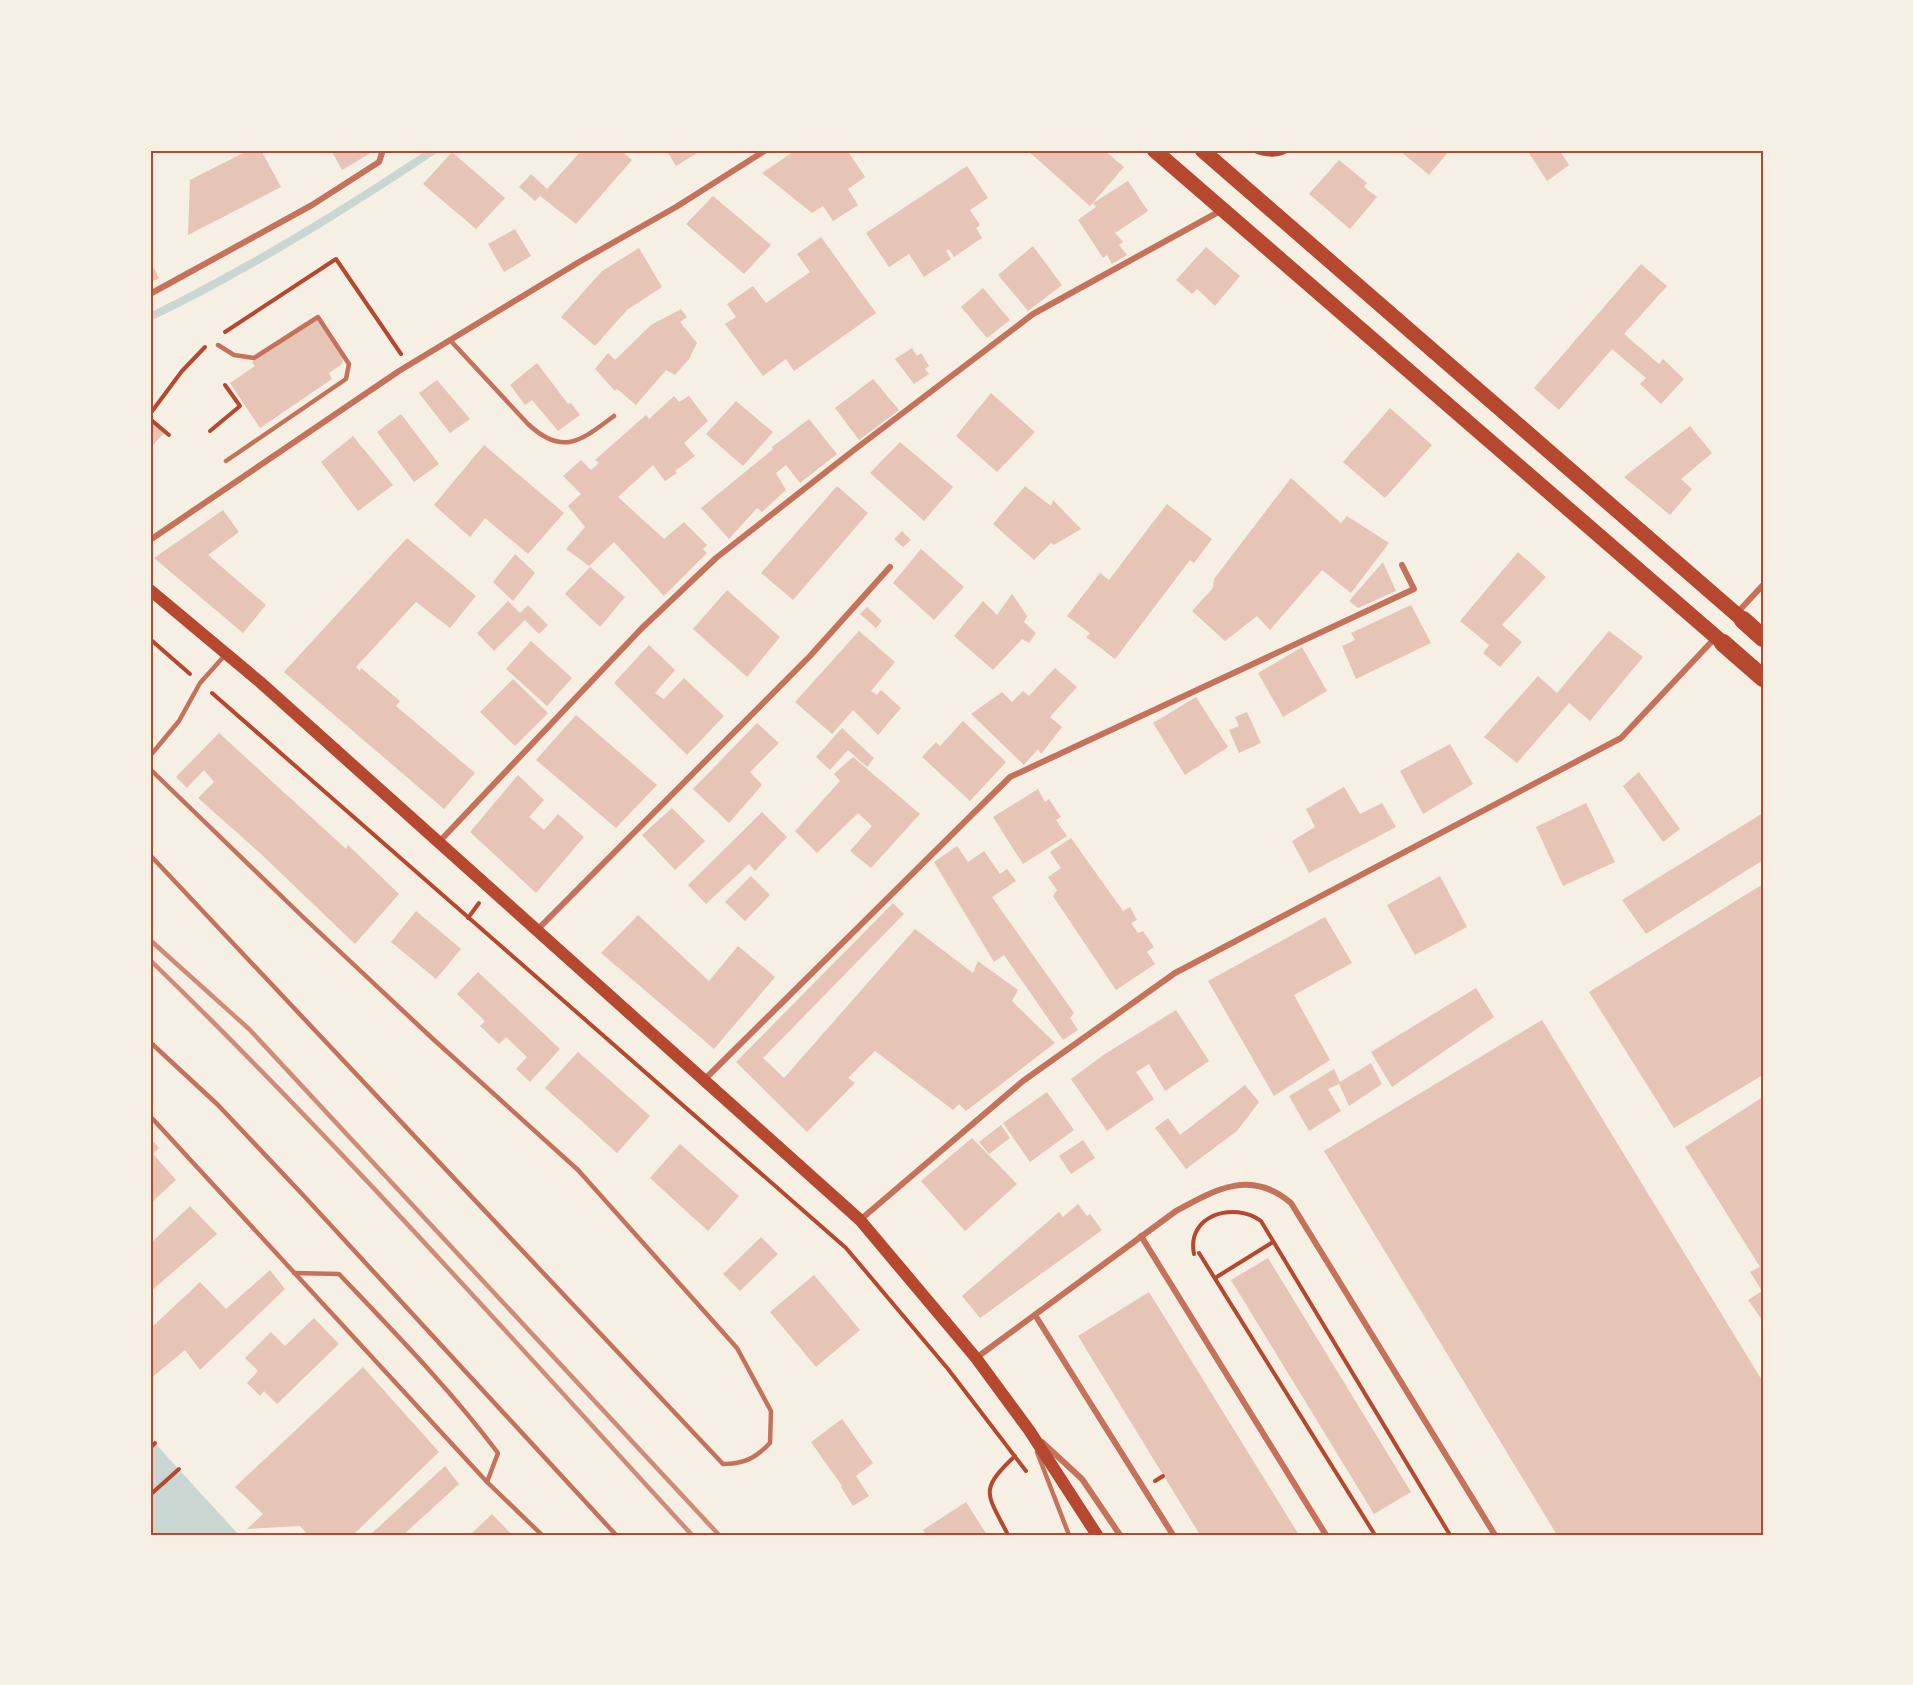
<svg xmlns="http://www.w3.org/2000/svg" width="1913" height="1685" font-family="'Open Sans',sans-serif">
	<rect width="100%" height="100%" fill="#f6efe4"/>
	<!-- water -->
	<path fill="#c9d6d2" d="M150 1438 239 1535H150Z"/>
	<g fill="none" stroke-linecap="round" stroke-linejoin="round">
		<!-- stream -->
		<path stroke="#c9d6d2" stroke-width="8" d="M150 317C249 269 343 211 434 150"/>
	</g>
	<!-- building -->
	<g fill="#e6c5b7">
		<path d="M249 150H261L281 187 188 235 190 180Z"/>
		<path d="M331 150H367L369 154 342 170Z"/>
		<path d="M582 150H620L632 160 576 224 540 196 535 201 519 187 531 174 547 189Z"/>
		<path d="M666 150H702L676 166Z"/>
		<path d="M796 150H847L865 177 848 189 858 205 833 221 823 206 812 213 762 173Z"/>
		<path d="M1027 150H1104L1124 167 1090 206Z"/>
		<path d="M1399 150H1450L1429 175Z"/>
		<path d="M1527 150H1559L1569 165 1547 181Z"/>
		<path d="M452 152 505 198 476 229 423 184Z"/>
		<path d="M1339 160 1367 183 1364 187 1377 197 1350 229 1309 194Z"/>
		<path d="M967 166 988 198 970 210 980 225 976 228 982 238 954 257 949 249 946 251 951 259 924 277 909 254 889 267 866 233Z"/>
		<path d="M1128 181 1148 211 1115 233 1123 242 1119 245 1127 255 1112 264 1107 255 1103 258 1078 220 1096 207 1093 203Z"/>
		<path d="M713 196 771 245 744 274 686 224Z"/>
		<path d="M515 229 531 256 504 272 488 244Z"/>
		<path d="M821 237 876 313 794 371 786 359 763 376 725 324 736 317 727 304 753 286 766 303 810 272 797 254Z"/>
		<path d="M1033 246 1062 285 1028 311 998 275Z"/>
		<path d="M1206 247 1240 276 1215 306 1197 289 1192 294 1176 280Z"/>
		<path d="M639 248 662 287 627 310 595 346 561 317 602 271Z"/>
		<path d="M150 261 159 278 150 283Z"/>
		<path d="M1641 264 1667 286 1624 334 1659 364 1663 359 1684 379 1661 404 1640 384 1646 378 1612 349 1559 410 1534 388Z"/>
		<path d="M983 288 1010 320 987 338 961 307Z"/>
		<path d="M681 309 687 317 680 322 697 343 689 359 675 375 666 370 636 405 617 389 615 391 595 369 608 353 615 360 651 325Z"/>
		<path d="M317 319 343 357 342 364 329 373 332 379 260 428 230 383 255 366 252 362Z"/>
		<path d="M912 348 917 356 921 353 929 366 925 369 929 374 914 384 895 359Z"/>
		<path d="M537 363 568 404 571 403 580 415 558 431 532 400 525 405 510 385Z"/>
		<path d="M873 379 899 410 859 440 835 408Z"/>
		<path d="M437 380 470 419 450 433 419 393Z"/>
		<path d="M991 393 1035 432 997 472 956 436Z"/>
		<path d="M674 396 679 402 689 396 708 421 684 443 695 456 675 471 677 473 665 481 653 465 618 497 664 539 684 522 707 545 703 549 707 553 664 596 614 542 589 566 566 549 585 527 568 506 581 494 563 476 581 460 591 470 599 463 595 460 646 415 649 419Z"/>
		<path d="M736 401 773 432 743 466 706 434Z"/>
		<path d="M1390 408 1432 445 1385 498 1343 462Z"/>
		<path d="M401 414 439 464 414 482 377 432Z"/>
		<path d="M809 419 837 454 800 483 786 465 776 473 786 490 762 512 757 508 729 539 701 508 773 449 772 447Z"/>
		<path d="M150 420 164 433 152 446 150 445Z"/>
		<path d="M1690 426 1712 453 1681 479 1692 489 1670 515 1624 477Z"/>
		<path d="M353 436 393 485 358 511 321 462Z"/>
		<path d="M900 442 953 487 924 521 870 473Z"/>
		<path d="M484 445 564 513 528 554 485 518 470 537 434 505Z"/>
		<path d="M1291 478 1341 523 1347 516 1389 543 1351 593 1322 570 1270 630 1257 616 1225 641 1192 611 1213 588 1214 579Z"/>
		<path d="M837 486 868 513 793 600 761 573Z"/>
		<path d="M1025 486 1051 506 1053 500 1081 529 1054 545 1051 543 1034 560 993 524Z"/>
		<path d="M1167 504 1212 539 1194 563 1190 560 1115 659 1086 637 1090 633 1067 616 1100 573 1109 580Z"/>
		<path d="M223 510 239 532 208 555 266 605 243 633 154 558Z"/>
		<path d="M902 531 911 540 903 547 894 539Z"/>
		<path d="M407 538 476 596 450 628 416 602 356 667 360 671 361 668 400 701 396 706 475 773 444 809 284 672Z"/>
		<path d="M921 549 964 587 934 620 893 583Z"/>
		<path d="M1518 552 1546 577 1502 625 1522 642 1500 667 1483 653 1489 645 1460 621Z"/>
		<path d="M515 554 535 573 513 601 493 582Z"/>
		<path d="M1383 562 1396 591 1358 608 1349 601Z"/>
		<path d="M590 567 625 597 600 627 565 594Z"/>
		<path d="M727 590 780 637 747 677 693 629Z"/>
		<path d="M1012 594 1027 616 1024 622 1036 633 1029 643 1022 639 993 670 954 636 983 601 997 615Z"/>
		<path d="M508 601 520 613 528 605 548 625 539 634 525 620 494 651 477 633Z"/>
		<path d="M1411 605 1431 643 1356 679 1342 646 1355 640 1351 633Z"/>
		<path d="M867 607 882 621 876 628 860 614Z"/>
		<path d="M859 631 895 662 871 691 877 695 881 690 901 708 878 735 853 710 832 734 795 702Z"/>
		<path d="M1609 631 1643 657 1590 721 1569 703 1517 763 1484 737 1538 676 1557 693Z"/>
		<path d="M531 641 572 678 547 706 506 669Z"/>
		<path d="M649 645 675 670 655 693 664 699 684 678 724 716 687 755 614 683Z"/>
		<path d="M1302 647 1327 691 1283 717 1258 673Z"/>
		<path d="M1055 668 1077 687 1050 717 1062 727 1041 754 1038 749 1024 765 971 714 1002 692 1012 702 1023 691 1029 696Z"/>
		<path d="M513 679 548 713 515 746 480 712Z"/>
		<path d="M1196 697 1228 747 1185 775 1153 723Z"/>
		<path d="M1247 712 1261 743 1239 753 1229 730 1239 726 1235 717Z"/>
		<path d="M576 715 657 785 616 828 536 760Z"/>
		<path d="M963 721 1006 762 970 801 922 757 936 742 940 746Z"/>
		<path d="M757 723 779 743 750 772 762 785 729 823 693 789Z"/>
		<path d="M842 728 874 758 867 767 848 750 830 770 816 757Z"/>
		<path d="M219 733 346 849 348 845 399 894 355 944 261 854 198 798 214 782 204 770 187 788 176 777Z"/>
		<path d="M1450 744 1473 784 1423 814 1400 771Z"/>
		<path d="M853 757 920 814 871 868 850 851 872 826 858 813 817 853 795 831 840 781 834 774Z"/>
		<path d="M1639 772 1680 829 1663 842 1623 786Z"/>
		<path d="M518 775 544 800 529 817 544 830 558 814 584 837 536 893 470 832Z"/>
		<path d="M1344 787 1360 814 1382 803 1396 827 1309 873 1292 841 1315 827 1306 809Z"/>
		<path d="M1038 789 1045 802 1049 799 1061 817 1056 820 1067 836 1023 864 993 817Z"/>
		<path d="M1586 803 1615 862 1563 886 1536 827Z"/>
		<path d="M672 808 705 841 675 870 642 835Z"/>
		<path d="M762 812 787 837 755 871 749 864 706 904 688 885Z"/>
		<path d="M1763 813V860L1646 934 1622 900Z"/>
		<path d="M1071 838 1123 911 1130 907 1137 920 1131 923 1138 933 1143 931 1154 947 1147 952 1155 964 1116 990 1053 896 1057 890 1048 877 1061 868 1050 852Z"/>
		<path d="M957 846 968 862 984 851 1000 874 1007 869 1016 881 992 897 1074 1013 1070 1018 1078 1030 1063 1040 1004 955 994 962 934 862Z"/>
		<path d="M751 876 770 895 745 921 725 902Z"/>
		<path d="M1440 876 1467 927 1415 955 1387 905Z"/>
		<path d="M1763 884V1075L1674 1128 1589 992Z"/>
		<path d="M893 903 904 914 763 1058 784 1078 915 929 973 973 978 961 1018 990 1012 1001 1055 1043 966 1111 959 1104 953 1110 875 1051 848 1078 855 1083 807 1132 736 1062Z"/>
		<path d="M416 911 461 949 436 979 391 942Z"/>
		<path d="M638 915 709 981 738 946 775 977 714 1049 601 953Z"/>
		<path d="M1325 917 1352 963 1294 995 1330 1060 1274 1096 1208 981Z"/>
		<path d="M478 972 560 1049 530 1082 516 1069 527 1057 506 1037 499 1044 480 1026 485 1021 457 994Z"/>
		<path d="M1476 988 1494 1017 1392 1087 1371 1052Z"/>
		<path d="M1176 1010 1209 1061 1165 1091 1149 1064 1136 1072 1154 1099 1107 1131 1071 1079 1105 1054Z"/>
		<path d="M1542 1020 1763 1382V1535H1557L1324 1151Z"/>
		<path d="M578 1052 650 1116 617 1153 545 1088Z"/>
		<path d="M1371 1063 1382 1084 1349 1106 1339 1084 1328 1089 1341 1111 1309 1131 1289 1096 1334 1069 1340 1082Z"/>
		<path d="M1245 1085 1259 1102 1237 1131 1186 1169 1155 1128 1168 1118 1180 1135Z"/>
		<path d="M1047 1092 1074 1130 1030 1162 1003 1123Z"/>
		<path d="M1763 1097V1321L1748 1300 1762 1291 1750 1272 1760 1267 1685 1147Z"/>
		<path d="M1001 1125 1010 1138 989 1154 979 1142Z"/>
		<path d="M150 1138 159 1148 153 1154 176 1180 150 1204Z"/>
		<path d="M972 1138 1017 1184 965 1231 921 1181Z"/>
		<path d="M1083 1140 1095 1158 1071 1174 1059 1156Z"/>
		<path d="M680 1144 739 1196 708 1231 650 1178Z"/>
		<path d="M1078 1204 1087 1216 1090 1214 1102 1230 980 1318 962 1296 1059 1212 1063 1217Z"/>
		<path d="M190 1206 217 1234 150 1292V1244Z"/>
		<path d="M761 1237 778 1254 740 1291 723 1274Z"/>
		<path d="M1268 1258 1411 1492 1374 1514 1231 1280Z"/>
		<path d="M270 1270 285 1289 200 1370 185 1350 150 1379V1329L200 1282 226 1309Z"/>
		<path d="M814 1275 860 1330 816 1367 770 1312Z"/>
		<path d="M1149 1292 1299 1535H1200L1078 1336Z"/>
		<path d="M314 1318 339 1344 277 1404 264 1391 260 1396 247 1383 258 1371 245 1358 271 1332 285 1346Z"/>
		<path d="M363 1367 439 1452 353 1535H308L300 1526 247 1529 263 1514 235 1487Z"/>
		<path d="M842 1419 873 1463 856 1476 869 1496 853 1506 841 1487 842 1486 811 1442Z"/>
		<path d="M445 1466 459 1484 403 1535H370Z"/>
		<path d="M966 1502 987 1535H926L923 1530Z"/>
		<path d="M492 1514 512 1535H470Z"/>
	</g>
	<g fill="none" stroke-linecap="round" stroke-linejoin="round">
		<!-- path -->
		<g stroke="#b5482f" stroke-width="4">
			<path d="M1252 150C1264 155 1277 158 1288 150"/>
			<path d="M225 332 336 259 401 354"/>
			<path d="M150 414 182 371 205 347"/>
			<path d="M150 419 169 435"/>
			<path d="M210 431 240 406 225 385"/>
			<path d="M150 639 190 674"/>
			<path d="M212 693 846 1248 948 1369 1026 1471"/>
			<path d="M468 918 479 903"/>
			<path d="M1199 1253 1375 1535"/>
			<path d="M1194 1254C1186 1215 1234 1201 1261 1221L1450 1535"/>
			<path d="M1215 1278 1273 1242"/>
			<path d="M150 1448 155 1443"/>
			<path d="M1155 1481 1163 1476"/>
			<path d="M150 1495 179 1469"/>
			<path d="M1008 1535C987 1493 978 1491 1015 1456"/>
		</g>
		<!-- service -->
		<g stroke="#c5725c" stroke-width="4.5">
			<path d="M450 340 528 424C563 457 582 440 614 416"/>
			<path d="M218 345 234 355 254 358 318 317 349 364 346 379 226 461"/>
			<path d="M150 756 179 721 200 683 226 654"/>
			<path d="M150 769 303 917 433 1039 578 1170 737 1348 771 1411 770 1443C756 1458 744 1464 723 1464L150 855"/>
			<path d="M150 1042 218 1105 303 1195 616 1535"/>
			<path d="M150 1116 487 1482 542 1535"/>
			<path d="M294 1273 339 1274C394 1332 450 1389 498 1453L487 1482"/>
			<path d="M1037 1452 1069 1535"/>
		</g>
		<!-- minor -->
		<g stroke="#c5725c" stroke-width="6">
			<path d="M150 294 312 205 379 162 382 153 380 150"/>
			<path d="M150 540 399 371 579 262 676 207 766 150"/>
			<path d="M1737 613 1763 585"/>
			<path d="M439 842 642 628 716 558 854 450 1033 314 1222 210"/>
			<path d="M537 930 810 656 890 567"/>
			<path d="M704 1080 1010 777 1414 589 1402 565"/>
			<path d="M860 1220 1023 1081 1175 973 1621 738 1715 638"/>
			<path d="M1141 1236 1326 1535"/>
			<path d="M1035 1315 1173 1535"/>
			<path d="M976 1358 1176 1211C1216 1189 1251 1169 1291 1203L1495 1535"/>
			<path d="M1042 1442 1082 1479 1120 1535"/>
		</g>
		<!-- secondary -->
		<path stroke="#b5482f" stroke-width="12" d="M150 590 260 682 860 1220 976 1358 1029 1430 1097 1535"/>
		<!-- primary -->
		<g stroke="#b5482f" stroke-width="15">
			<path d="M1154 150 1723 643"/>
			<path d="M1202 150 1743 620"/>
		</g>
		<!-- motorway -->
		<g stroke="#b5482f" stroke-width="18">
			<path d="M1743 620 1763 638"/>
			<path d="M1723 643 1763 678"/>
		</g>
		<!-- rail -->
		<g stroke="#cf8b77" stroke-width="4.5">
			<path d="M150 940 249 1029 719 1535"/>
			<path d="M150 960C339 1143 514 1341 692 1535"/>
		</g>
	</g>
	<!-- border -->
	<rect width="1913" height="1685" fill="none" stroke="#f6efe4" stroke-width="303"/>
	<rect x="152" y="152" width="1610" height="1382" fill="none" stroke="#b5482f" stroke-width="2"/>
</svg>
